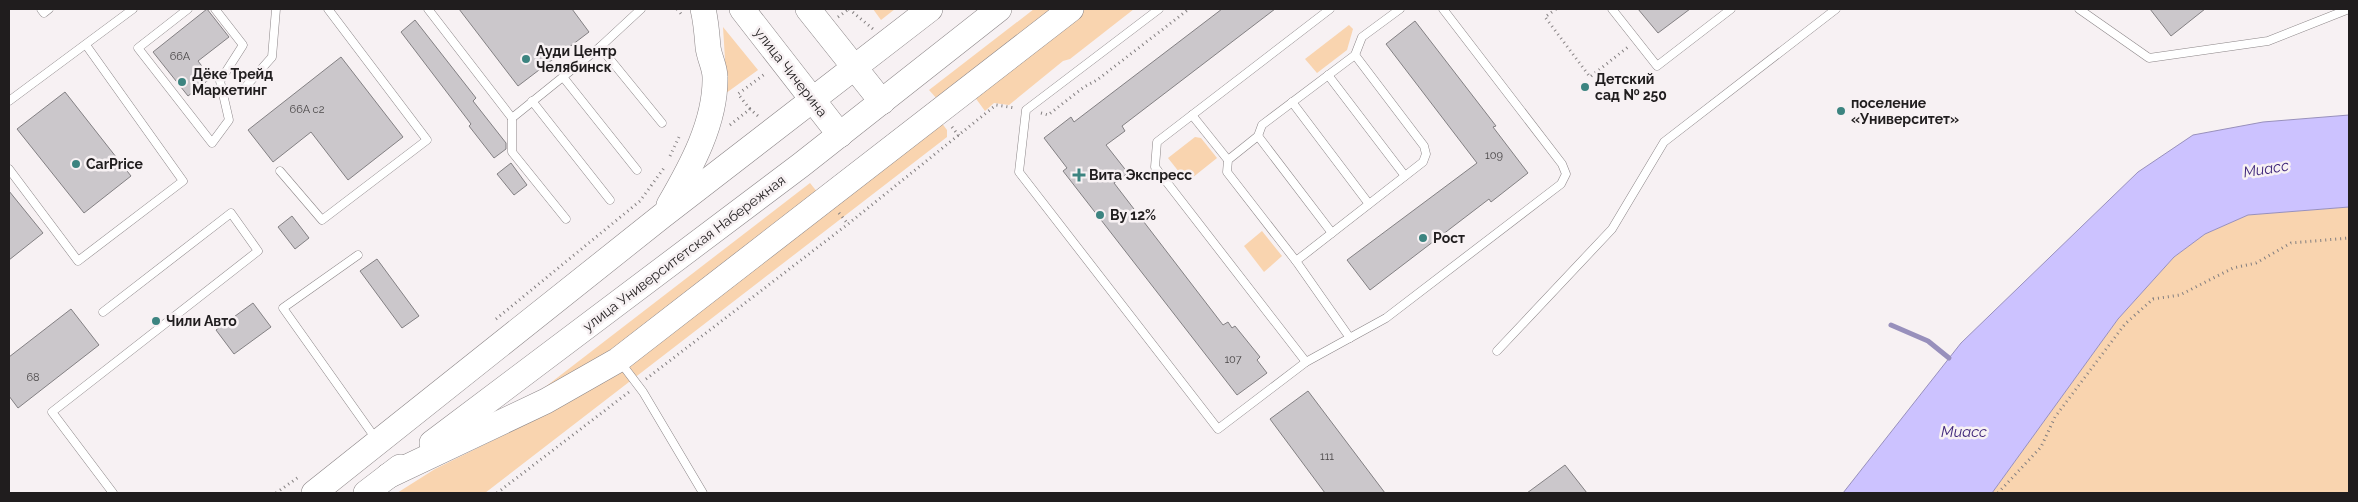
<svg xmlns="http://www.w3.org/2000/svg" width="2358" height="502" font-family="Raleway,sans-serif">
	<rect width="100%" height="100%" fill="#f7f1f3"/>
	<!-- green -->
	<g fill="#f9d4af">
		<path d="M873 9H895L881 20Z"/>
		<path d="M1034 9H1056L938 100 929 90Z"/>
		<path d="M1084 9H1134L1070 59 1063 61 1009 105 994 103 985 111 974 96Z"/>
		<path d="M1349 25 1353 29 1347 50 1317 73 1305 59Z"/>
		<path d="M723 27 758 70 722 96 725 59Z"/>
		<path d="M941 122 947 130V137L485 493H397L435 469 518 428Z"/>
		<path d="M1195 137 1201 138 1217 158 1187 182 1168 158Z"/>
		<path d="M810 183 818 193 610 354 540 391Z"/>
		<path d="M2349 207V493H1992L2118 319 2174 257 2205 234 2248 215Z"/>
		<path d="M1262 231 1282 256 1264 272 1244 246Z"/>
	</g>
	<!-- water -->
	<path fill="#ccc2ff" stroke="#9890bc" d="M2349 115V207L2248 215 2205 234 2174 257 2118 319 1992 493H1843L1961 343 2138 172 2193 135 2263 122Z"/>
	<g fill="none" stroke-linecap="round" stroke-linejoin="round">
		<!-- stream -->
		<path stroke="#9890bc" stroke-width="5" d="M1891 325 1928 341 1949 358"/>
	</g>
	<!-- building -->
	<g fill="#cbc7cb" stroke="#838083">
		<path d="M207 9 229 37 198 61 211 78 188 96 153 52Z"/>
		<path d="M459 9H572L589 32 518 86Z"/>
		<path d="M1222 9H1275L1122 126 1125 131 1106 145 1128 173 1114 183 1223 325 1228 322 1232 328 1235 326 1260 357 1257 360 1267 373 1237 395 1063 171 1067 168 1044 138 1071 117 1074 122Z"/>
		<path d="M1638 9H1690L1658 33Z"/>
		<path d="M2150 9H2205L2171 36Z"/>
		<path d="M415 20 476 98 473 101 506 143V149L494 158 469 126 471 124 401 32Z"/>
		<path d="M1415 21 1496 126 1493 127 1528 173 1491 202 1489 199 1370 290 1347 260 1477 163 1386 44Z"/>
		<path d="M341 57 403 137 348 180 311 132 273 162 248 130Z"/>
		<path d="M65 92 131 176 84 213 17 129Z"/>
		<path d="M511 163 527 185 514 195 497 174Z"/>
		<path d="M9 191 43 233 9 260Z"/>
		<path d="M292 216 309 238 295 249 278 227Z"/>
		<path d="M377 259 419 316 402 328 360 271Z"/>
		<path d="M253 303 271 327 234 354 216 330Z"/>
		<path d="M71 309 99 345 18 408 9 396V357Z"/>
		<path d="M1308 391 1385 493H1325L1270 419Z"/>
		<path d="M1565 465 1587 493H1527Z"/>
	</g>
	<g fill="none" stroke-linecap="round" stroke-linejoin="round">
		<defs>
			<g id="lane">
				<path d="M41 9 44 13 49 9"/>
				<path d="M188 9 138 48 212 143 229 120 220 81 243 45 215 9"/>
				<path d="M428 9 512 118 600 47 641 9"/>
				<path d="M1159 9 1026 110 1019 172 1218 429 1306 362 1155 167 1157 142 1330 9"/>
				<path d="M1612 9 1657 66 1731 9"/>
				<path d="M2079 9 2149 58 2268 41 2349 9"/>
				<path d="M600 47 662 123"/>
				<path d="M1328 75 1405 176"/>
				<path d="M563 77 637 170"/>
				<path d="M241 92 272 57 276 9"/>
				<path d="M9 101 133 9"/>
				<path d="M532 101 610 200"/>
				<path d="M1292 102 1369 204"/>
				<path d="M1192 115 1228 160"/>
				<path d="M512 118V152L566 219"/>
				<path d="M1258 136 1332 233"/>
				<path d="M9 169 78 261 183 181 86 45"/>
				<path d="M280 171 322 220 427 140 328 9"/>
				<path d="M358 255 283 308 376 439"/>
				<path d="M1296 261 1227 172 1228 160 1258 136 1262 125 1355 55 1362 37 1400 9"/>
				<path d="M103 312 231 213 258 251 52 412 113 493"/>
				<path d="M1350 338 1296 261 1423 162 1426 154 1424 146 1355 55"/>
				<path d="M1497 351 1612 229 1664 142 1836 9"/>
				<path d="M1306 362 1386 318 1561 184 1566 174 1562 164 1443 9"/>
				<path d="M621 363 643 392 703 493"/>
			</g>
			<g id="primary">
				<path d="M742 9 840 135"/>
				<path d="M808 9 882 102"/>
				<path d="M669 205C691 167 716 122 715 77 715 67 709 57 708 47 707 34 706 21 703 9"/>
				<path d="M432 443 801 165 999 9"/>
				<path d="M388 476 546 401 618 360 1071 9"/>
				<path d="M314 493 662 216 930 9"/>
				<path d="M366 493 400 467"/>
			</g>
		</defs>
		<!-- lane casing -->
		<use href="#lane" stroke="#8b8587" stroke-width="9"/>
		<!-- primary casing -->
		<use href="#primary" stroke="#8b8587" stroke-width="26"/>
		<!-- path -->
		<g stroke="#827e7f" stroke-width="3" stroke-dasharray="1 4" stroke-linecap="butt">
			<path d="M677 9 682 15"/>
			<path d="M849 9 873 29"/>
			<path d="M1556 9 1545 17 1590 77 1628 47"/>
			<path d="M838 17 849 9"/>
			<path d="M750 109 738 94 766 73"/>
			<path d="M1041 113 1048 115 1084 87 1097 80 1189 9"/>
			<path d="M730 125 750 109 758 116"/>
			<path d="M952 127 959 136"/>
			<path d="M670 156 679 137"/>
			<path d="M839 213 848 224"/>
			<path d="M496 319 640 201 664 168"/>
			<path d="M646 379 848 224 996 105 1015 108"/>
			<path d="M276 493 300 476"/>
			<path d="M497 493 629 392"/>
			<path d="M1998 493 2041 447 2055 417 2125 324 2153 299 2180 295 2233 268 2256 263 2291 243 2349 238"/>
		</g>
		<!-- lane -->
		<use href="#lane" stroke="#fff" stroke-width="8"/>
		<!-- primary -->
		<use href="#primary" stroke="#fff" stroke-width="25"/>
	</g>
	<!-- markers -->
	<g fill="#3c8480" stroke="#f7f1f3" stroke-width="2">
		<circle cx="526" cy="59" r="5"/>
		<circle cx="182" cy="82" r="5"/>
		<circle cx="1585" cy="87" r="5"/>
		<circle cx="1841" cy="111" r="5"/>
		<circle cx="76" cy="164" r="5"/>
		<path d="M1076.5 167.5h5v5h5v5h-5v5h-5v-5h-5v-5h5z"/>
		<circle cx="1100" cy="215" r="5"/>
		<circle cx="1423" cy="238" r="5"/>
		<circle cx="156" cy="321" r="5"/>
	</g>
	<g text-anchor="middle" stroke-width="5" stroke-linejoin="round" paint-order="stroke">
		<!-- number labels -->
		<g font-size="11" fill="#4b4849">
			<text x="180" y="60">66А</text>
			<text x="307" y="113">66А с2</text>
			<text x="1494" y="159">109</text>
			<text x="1233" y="363">107</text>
			<text x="33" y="381">68</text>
			<text x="1327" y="460">111</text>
		</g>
		<!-- poi labels -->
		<g font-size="14" font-weight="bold" fill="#201d1e" stroke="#f7f1f3" text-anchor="start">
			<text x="536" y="56">Ауди Центр<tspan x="536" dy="16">Челябинск</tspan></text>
			<text x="192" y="79">Дёке Трейд<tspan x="192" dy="16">Маркетинг</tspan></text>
			<text x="1595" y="84">Детский<tspan x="1595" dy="16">сад № 250</tspan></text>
			<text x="1851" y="108">поселение<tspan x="1851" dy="16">«Университет»</tspan></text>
			<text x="86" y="169">CarPrice</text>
			<text x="1089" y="180">Вита Экспресс</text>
			<text x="1110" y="220">Ву 12%</text>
			<text x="1433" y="243">Рост</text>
			<text x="166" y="326">Чили Авто</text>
		</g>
		<!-- street labels -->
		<g font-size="14" fill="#201d1e" stroke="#f7f1f3">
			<text transform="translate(791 72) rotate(52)" y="5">улица Чичерина</text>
			<text transform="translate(684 253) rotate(-37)" y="5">улица Университетская Набережная</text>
		</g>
		<!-- water labels -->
		<g font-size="15" font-style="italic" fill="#3e2579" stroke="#f7f1f3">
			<text transform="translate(2266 169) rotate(-9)" y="5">Миасс</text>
			<text x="1964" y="437">Миасс</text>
		</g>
	</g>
	<!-- border -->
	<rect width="2358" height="502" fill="none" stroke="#201d1e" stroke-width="20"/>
</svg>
